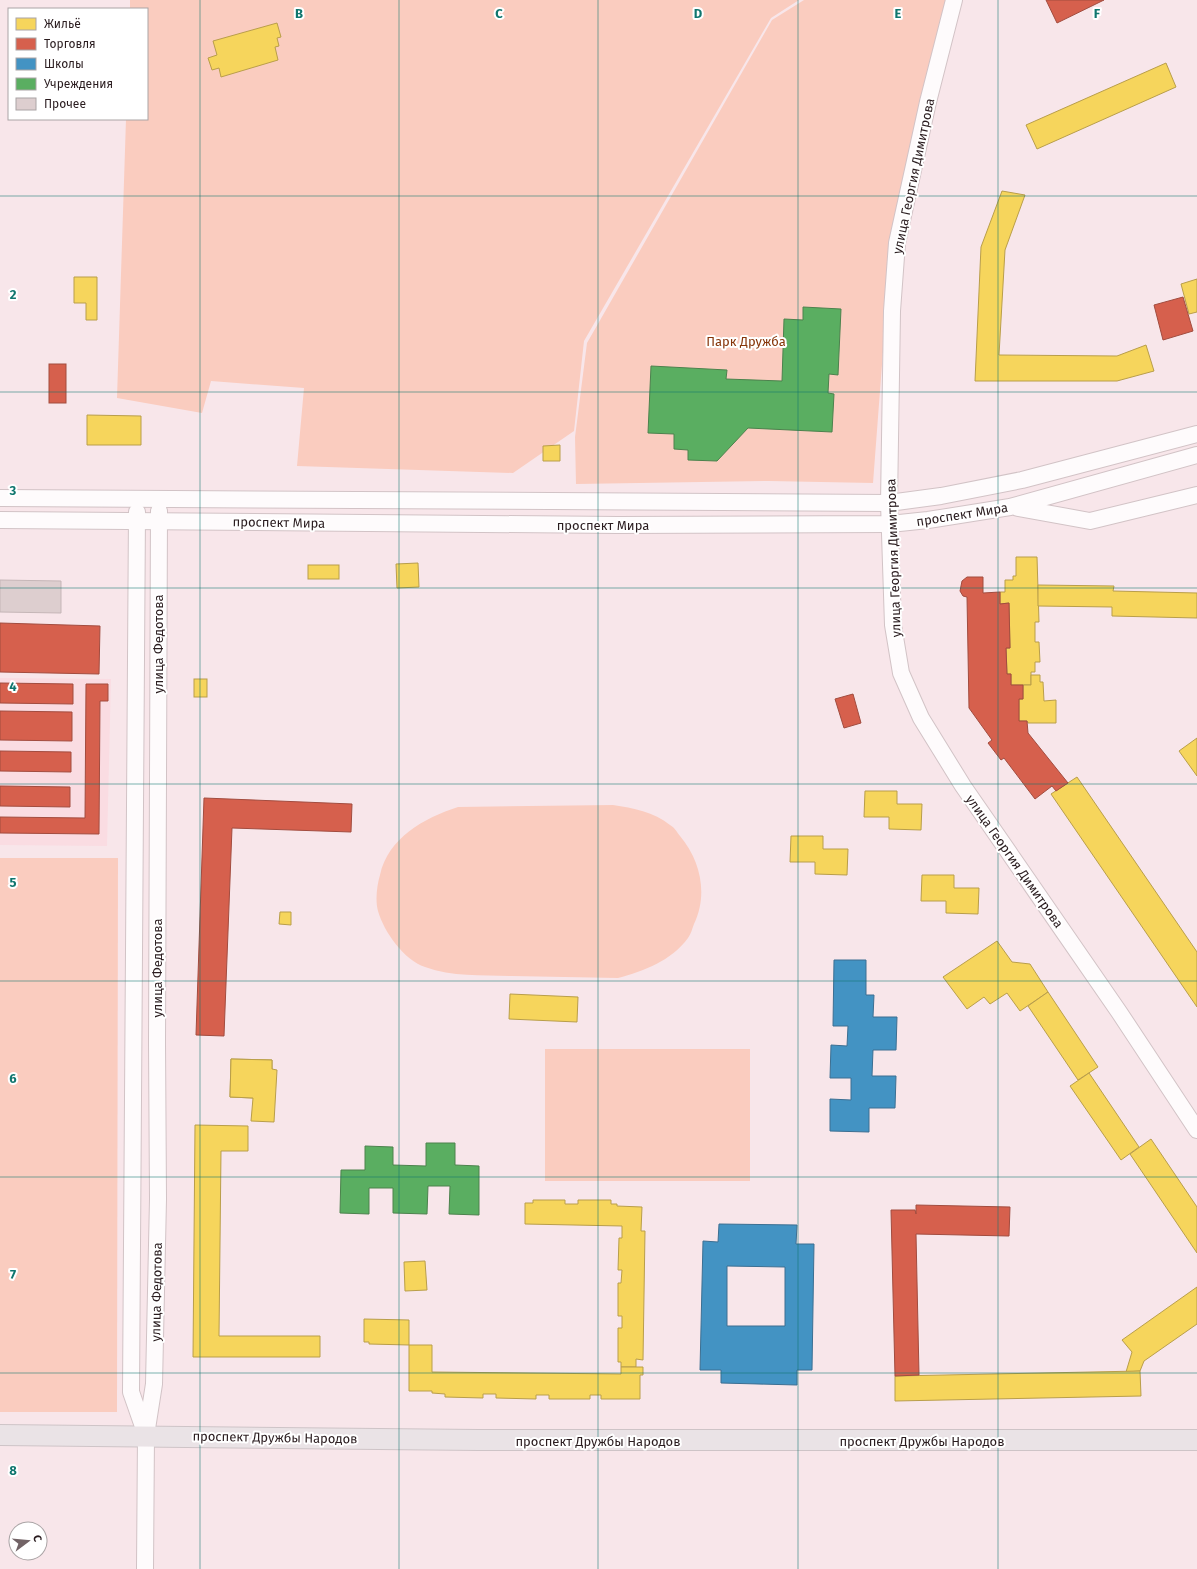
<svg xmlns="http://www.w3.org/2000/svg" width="1197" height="1569" font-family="'Fira Sans',sans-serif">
	<rect width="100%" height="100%" fill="#f8e6ea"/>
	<!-- built -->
	<path fill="#fadce2" d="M0 678 111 679 107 846 0 845Z"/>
	<!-- green -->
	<g fill="#faccbf">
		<path d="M130 0H799L771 18 584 341 574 431 513 473 297 466 304 388 211 381 202 413 117 398 126 119H147V9H130Z"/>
		<path d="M804 0H949L891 246 873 483 769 481 576 484 575 437 587 343 772 20Z"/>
		<path d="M613 805C633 808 654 812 670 825 674 827 677 832 680 836 701 861 708 895 694 924 692 929 691 934 688 938 671 961 644 971 618 978 582 977 547 977 512 976 482 975 453 977 425 967 404 960 384 932 378 911 375 900 377 885 380 875 388 838 424 818 458 807Z"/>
		<path d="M0 858H118L117 1412H0Z"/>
		<rect x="545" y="1049" width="205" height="132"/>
	</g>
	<!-- homes -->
	<g fill="#f6d55c" stroke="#b99e4a">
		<path d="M277 23 281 37 277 38 279 46 275 47 278 60 221 77 219 68 212 70 208 58 217 55 213 41Z"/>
		<path d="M1166 63 1176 87 1037 149 1026 125Z"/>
		<path d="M1002 191 1025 195 1005 250 999 355 1117 356 1146 345 1154 371 1117 381H975L981 247Z"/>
		<path d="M74 277H97V320H86V303H74Z"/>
		<path d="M1197 279V312L1189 314 1181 284Z"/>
		<path d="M87 415 141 416V445H87Z"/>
		<path d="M560 445V461H543V446Z"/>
		<path d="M1016 557H1037L1039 622H1035V642H1039L1040 662H1035V672H1031V685H1011V674H1007L1006 648H1010L1009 603 1000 604V592H1005V580H1013V576H1016Z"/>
		<path d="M418 563 419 587 397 588 396 564Z"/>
		<rect x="308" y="565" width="31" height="14"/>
		<path d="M1038 585 1114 586 1113 591 1197 593V618L1112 616V607L1038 606Z"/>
		<path d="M1031 675H1040V682H1043L1044 701 1056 700V723H1028L1027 721H1019V699H1023V685H1031Z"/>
		<rect x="194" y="679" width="13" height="18"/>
		<path d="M1197 738V776L1179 751Z"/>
		<path d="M1077 777 1197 952V1007L1051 794Z"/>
		<path d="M865 791H897V804H922L921 830 889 829V817H864Z"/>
		<path d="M791 836H823V849H848L847 875 815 874V862H790Z"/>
		<path d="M922 875H954V888H979L978 914 946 913V901H921Z"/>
		<path d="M280 912H291V925L279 924Z"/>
		<path d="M997 941 1012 962 1030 964 1048 992 1020 1011 1007 993 990 1004 984 997 967 1009 943 977Z"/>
		<path d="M1048 992 1098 1067 1078 1080 1028 1006Z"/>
		<path d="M510 994 578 997 577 1022 509 1019Z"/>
		<path d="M231 1059 272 1060V1069H254L253 1098 230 1097Z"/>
		<path d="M231 1059 272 1060V1069L277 1070 274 1122 251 1121 253 1098 230 1097Z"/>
		<path d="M1089 1073 1139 1147 1121 1160 1070 1086Z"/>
		<path d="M195 1125 248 1126V1151H221L219 1336H320V1357H193Z"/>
		<path d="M1151 1139 1197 1207V1253L1130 1154Z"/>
		<path d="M533 1200H565V1204H578V1200H611V1204H617V1206L642 1207 641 1231H645L643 1360 636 1359V1367H621V1362H618V1328H622V1316H618V1283H621L622 1270H618L619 1238H622V1226L525 1224V1203H533Z"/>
		<path d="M425 1261 427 1290 405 1291 404 1262Z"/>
		<path d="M1197 1287V1324L1144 1361 1140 1371 1126 1372 1132 1352 1122 1340Z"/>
		<path d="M364 1319 409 1320V1345L369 1344V1342H364Z"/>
		<path d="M409 1345H432V1372L621 1374V1367H643V1375H640V1399H601V1395H590V1399H549V1395H536V1399L496 1398V1394H483V1398L445 1397V1394L432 1393V1391H409Z"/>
		<path d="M1140 1371 1141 1396 895 1401V1376Z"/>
	</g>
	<!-- shops -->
	<g fill="#d6604d" stroke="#a24c3f">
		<path d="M1046 0H1104L1057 23Z"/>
		<path d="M1183 297 1193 331 1163 340 1154 305Z"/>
		<rect x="49" y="364" width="17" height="39"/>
		<path d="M967 577H983V593L1000 592V604L1009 603 1010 648H1006L1007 674H1011V685H1023V699H1019V721H1027L1028 733 1068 783 1056 791 1052 786 1035 799 1004 758 1001 760 988 743 992 740 969 708 967 597 963 596 960 591 962 581Z"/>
		<path d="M0 623 100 626 99 674 0 672Z"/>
		<path d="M0 683 73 684V704L0 703Z"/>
		<path d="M86 684H108V701H100L99 834 0 833V817L85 818Z"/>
		<path d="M853 694 861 723 844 728 835 699Z"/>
		<path d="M0 711 72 712V741L0 740Z"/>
		<path d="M0 751 71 752V772L0 771Z"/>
		<path d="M0 786 70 787V807L0 806Z"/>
		<path d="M204 798 352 804 351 832 232 828 224 1036 196 1035Z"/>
		<path d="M916 1205 1010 1207 1009 1236 916 1234 919 1375 895 1376 891 1210H915L916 1214Z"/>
	</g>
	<!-- schools -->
	<g fill="#4393c3" stroke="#3c6f92" fill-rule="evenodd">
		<path d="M834 960H866V995H874L873 1017H897L896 1050H873L872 1076H896L895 1108H869V1132L830 1131V1099L851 1100V1078H830L831 1045 847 1046 848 1026H833Z"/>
		<path d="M719 1224 797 1225 796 1244H814L812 1370H797V1385L721 1383V1370H700L703 1241 718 1242ZM727 1266 785 1267V1326H727Z"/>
	</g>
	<!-- public -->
	<g fill="#5aae61" stroke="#4c824d">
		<path d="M803 307 841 309 838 375 829 374 828 393 834 394 832 432 748 428 717 461 688 460V450L674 449V434L648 433 651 366 727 370 726 379 782 381 784 319 803 320Z"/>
		<path d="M426 1143H455V1165L479 1166V1215L449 1214 450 1186H428L427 1214 393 1213V1188H369V1214L340 1213 341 1170H365V1146L393 1147V1165L426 1166Z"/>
	</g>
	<!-- building -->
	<path fill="#ddcecf" stroke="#c5b6b7" d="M0 580 61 581V613L0 612Z"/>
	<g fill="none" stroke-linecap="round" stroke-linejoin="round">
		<defs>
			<g id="minor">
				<path d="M954 0 928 102 897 243 892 311 889 503 893 625 901 673 921 718 963 786 1119 1012 1197 1130"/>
				<path d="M0 498 889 503 941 496 1022 480 1197 434"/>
				<path d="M1018 508 1090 521 1197 495"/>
				<path d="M137 512 131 1392 145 1432"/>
				<path d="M0 520 618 525 890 524 928 520 1010 507 1197 455"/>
				<path d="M145 1569 146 1435 154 1384 158 1199 157 1043 159 511"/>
			</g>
			<path id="major" d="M0 1435 478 1440H1197"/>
		</defs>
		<!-- minor casing -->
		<use href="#minor" stroke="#d2c3c6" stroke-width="18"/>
		<!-- major casing -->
		<use href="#major" stroke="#cec4c7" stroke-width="22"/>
		<!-- minor -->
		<use href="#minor" stroke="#fefbfc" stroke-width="16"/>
		<!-- major -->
		<use href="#major" stroke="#eae3e6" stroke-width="20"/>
	</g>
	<!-- grid -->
	<path fill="none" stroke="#0f766e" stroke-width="1" stroke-opacity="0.55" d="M200 0V1569M399 0V1569M598 0V1569M798 0V1569M998 0V1569M0 196H1197M0 392H1197M0 588H1197M0 784H1197M0 981H1197M0 1177H1197M0 1373H1197"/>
	<g text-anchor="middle" stroke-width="4" stroke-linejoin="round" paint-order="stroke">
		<!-- street labels -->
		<g font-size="13" fill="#2a1c1f" stroke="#fff">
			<text transform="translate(913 176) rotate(-78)" y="5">улица Георгия Димитрова</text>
			<text transform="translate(962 514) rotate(-9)" y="5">проспект Мира</text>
			<text transform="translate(279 522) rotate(1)" y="5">проспект Мира</text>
			<text x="603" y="530">проспект Мира</text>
			<text transform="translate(893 558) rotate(-92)" y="5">улица Георгия Димитрова</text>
			<text transform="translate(158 644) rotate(-90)" y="5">улица Федотова</text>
			<text transform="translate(1015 861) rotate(55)" y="5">улица Георгия Димитрова</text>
			<text transform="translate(157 968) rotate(-90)" y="5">улица Федотова</text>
			<text transform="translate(156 1292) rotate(-89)" y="5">улица Федотова</text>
			<text transform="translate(275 1437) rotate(1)" y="5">проспект Дружбы Народов</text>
			<text x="598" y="1446">проспект Дружбы Народов</text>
			<text x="922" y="1446">проспект Дружбы Народов</text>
		</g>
		<!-- park labels -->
		<g font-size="13" fill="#863509" stroke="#fff">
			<text x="746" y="346">Парк Дружба</text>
		</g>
	</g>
	<g font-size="13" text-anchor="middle" font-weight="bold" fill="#0f766e" stroke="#fff" stroke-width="4" stroke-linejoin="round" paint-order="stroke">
		<text x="299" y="18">B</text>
		<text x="499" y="18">C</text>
		<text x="698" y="18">D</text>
		<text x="898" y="18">E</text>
		<text x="1097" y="18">F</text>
		<text x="13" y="299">2</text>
		<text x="13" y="495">3</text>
		<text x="13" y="691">4</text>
		<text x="13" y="887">5</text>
		<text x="13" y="1083">6</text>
		<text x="13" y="1279">7</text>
		<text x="13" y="1475">8</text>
	</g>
	<!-- legend -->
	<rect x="8" y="8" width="140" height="112" fill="#ffffff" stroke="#aaa4a5"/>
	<rect x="16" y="18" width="20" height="12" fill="#f6d55c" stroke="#aaa4a5"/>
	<text x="44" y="28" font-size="12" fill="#2a1c1f">Жильё</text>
	<rect x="16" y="38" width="20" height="12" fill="#d6604d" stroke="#aaa4a5"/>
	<text x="44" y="48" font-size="12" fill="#2a1c1f">Торговля</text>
	<rect x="16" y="58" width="20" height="12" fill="#4393c3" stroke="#aaa4a5"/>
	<text x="44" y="68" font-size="12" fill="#2a1c1f">Школы</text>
	<rect x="16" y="78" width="20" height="12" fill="#5aae61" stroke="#aaa4a5"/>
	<text x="44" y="88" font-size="12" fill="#2a1c1f">Учреждения</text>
	<rect x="16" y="98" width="20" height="12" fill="#ddcecf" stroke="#aaa4a5"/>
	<text x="44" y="108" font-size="12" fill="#2a1c1f">Прочее</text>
	<!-- north arrow -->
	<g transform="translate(28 1541) rotate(74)"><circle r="19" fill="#ffffff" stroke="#aaa4a5"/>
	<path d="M0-3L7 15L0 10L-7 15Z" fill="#726366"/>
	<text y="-6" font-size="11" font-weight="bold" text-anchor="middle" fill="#2a1c1f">С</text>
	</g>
</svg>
